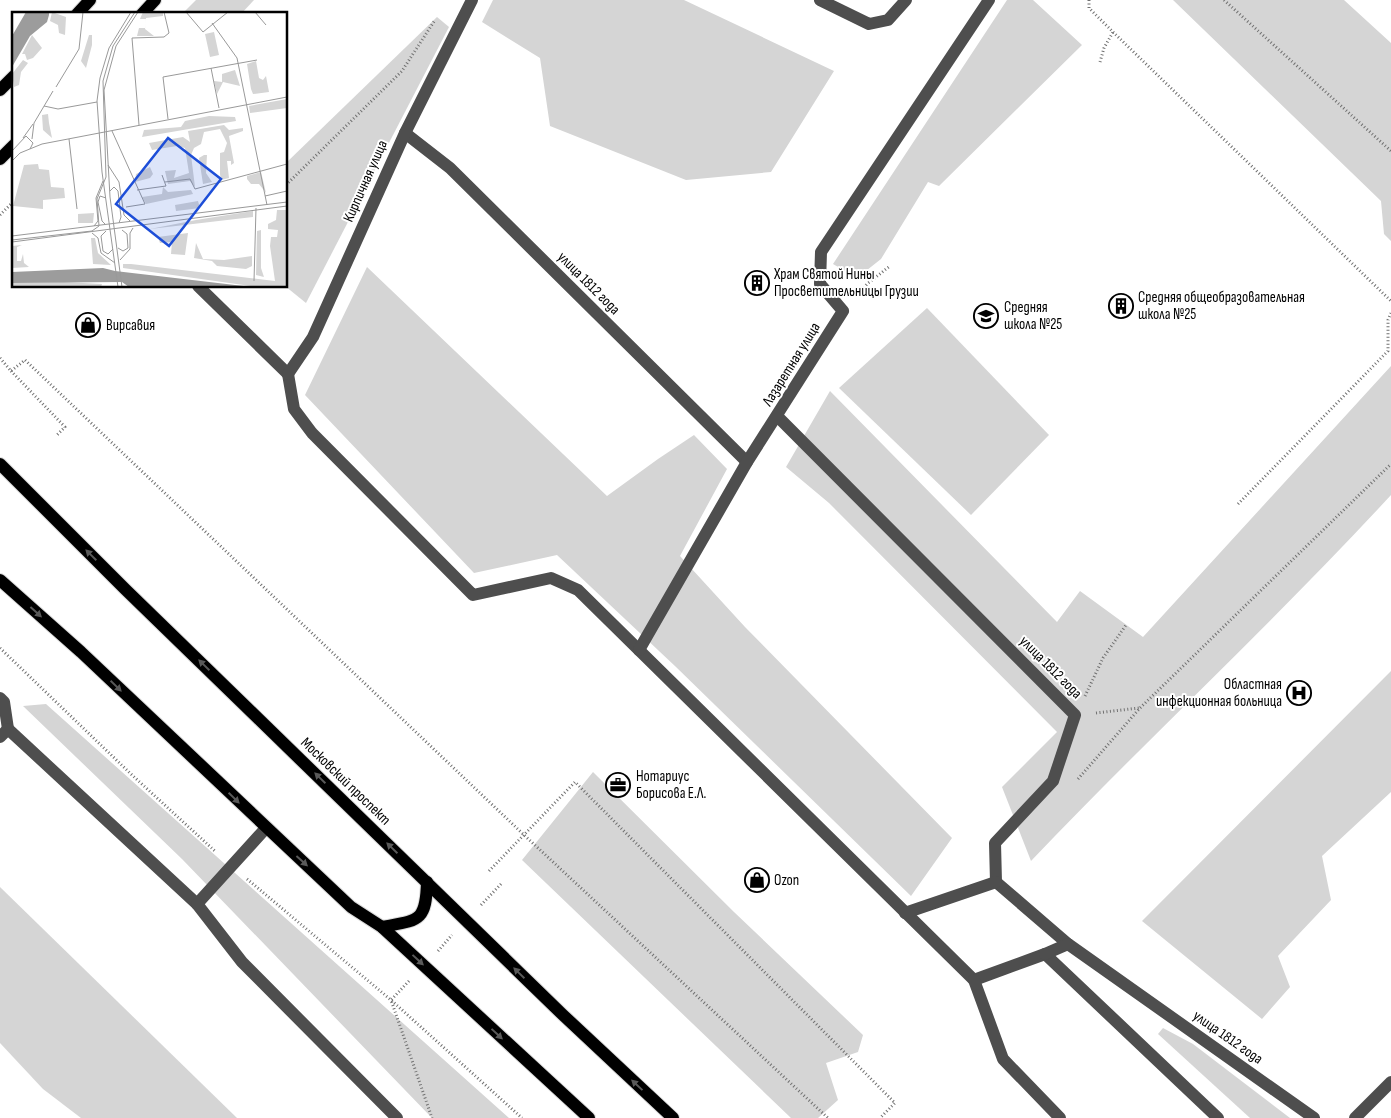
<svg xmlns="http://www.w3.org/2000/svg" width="1391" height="1118" font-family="'Sofia Sans Condensed',sans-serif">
	<rect width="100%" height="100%" fill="#fff"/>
	<!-- green -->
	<g fill="#d5d5d5">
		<path d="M196 0H254L241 14H188L185 11Z"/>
		<path d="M493 0H684L834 71 771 172 686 180 550 126 540 58 482 22Z"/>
		<path d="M1007 0H1033L1082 45 939 186 928 182 881 259 857 278 833 264Z"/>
		<path d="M1173 0H1344L1391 43V241L1384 234 1381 201Z"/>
		<path d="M437 17 449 27 306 303 285 286 286 163Z"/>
		<path d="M367 267 607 496 658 459 694 435 727 469 680 556 745 627 952 838 911 896 676 667 557 555 474 573 305 395Z"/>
		<path d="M927 308 1049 435 971 515 839 388Z"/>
		<path d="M1391 366V495C1275 621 1149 737 1031 861L1002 787 1057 732 829 503 786 467 830 391 1057 622 1080 591 1143 637Z"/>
		<path d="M1391 671V792L1322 856 1331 900 1278 956 1290 987 1262 1019 1142 921Z"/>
		<path d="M46 704 509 1118H432L182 859 23 706Z"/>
		<path d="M593 772 734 912 863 1035 858 1052 826 1063 838 1100 818 1118H791L522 860Z"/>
		<path d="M0 887 237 1118H81L43 1089 0 1043Z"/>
		<path d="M1163 1028 1193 1044 1290 1118H1250L1158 1034Z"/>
	</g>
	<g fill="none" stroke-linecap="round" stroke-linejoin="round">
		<defs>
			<g id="major">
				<path d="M77 14 90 0"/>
				<path d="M142 14 155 0"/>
				<path d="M0 90 14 76"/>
				<path d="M0 159 14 145"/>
				<path d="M0 464 126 590 563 1015 673 1118"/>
				<path d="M0 580 81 652 351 907 382 927 589 1118"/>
				<path d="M382 927C419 920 426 922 427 882"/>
			</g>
		</defs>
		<!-- major casing -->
		<use href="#major" stroke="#dbdbdb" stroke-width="14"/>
		<!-- path -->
		<g stroke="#707070" stroke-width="3" stroke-dasharray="1 2.5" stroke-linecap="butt">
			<path d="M1089 0V8L1113 32 1391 301"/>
			<path d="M1224 0 1391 151"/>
			<path d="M1100 62 1104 48 1113 32"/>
			<path d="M286 185 402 71 435 20"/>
			<path d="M0 215 14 201"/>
			<path d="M857 296 867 284 890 266"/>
			<path d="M0 358 11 371 25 360 523 834 828 1118"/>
			<path d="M11 371 65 427 56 436"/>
			<path d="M1238 504 1388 351V320L1391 313"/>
			<path d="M0 648 132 775 216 852"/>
			<path d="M1085 696 1103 658 1126 625"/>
			<path d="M1096 713 1139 708"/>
			<path d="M1078 779 1140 708 1391 464"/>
			<path d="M489 871 575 782 895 1103 880 1118"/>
			<path d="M247 879 391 1000 522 1118"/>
			<path d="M481 905 502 883"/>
			<path d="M438 951 452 935"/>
			<path d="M409 981 391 1000 432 1118"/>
		</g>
		<!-- minor -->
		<g stroke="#4e4e4e" stroke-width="12">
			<path d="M820 0 869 24 888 20 906 0"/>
			<path d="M405 133 450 168 747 462"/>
			<path d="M198 286 288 374"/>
			<path d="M288 374 294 409 312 433 473 595 551 578 578 590 974 980 1045 954 1218 1118"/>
			<path d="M288 374 313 337 405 133 472 0"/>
			<path d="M777 416 1075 715 1053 781 995 843 996 882 1068 944 1314 1118"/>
			<path d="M639 650 747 462 843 311 820 284 821 252 989 0"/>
			<path d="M0 698 4 702 8 729"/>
			<path d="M0 737 8 729 197 904 266 828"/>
			<path d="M197 904 242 962 397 1118"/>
			<path d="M905 913 996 882"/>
			<path d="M1045 954 1068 944"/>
			<path d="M974 980 1003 1059 1060 1118"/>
			<path d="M1355 1118 1391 1082"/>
		</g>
		<!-- major -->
		<use href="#major" stroke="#000" stroke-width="12"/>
	</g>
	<!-- one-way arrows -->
	<defs><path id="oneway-solid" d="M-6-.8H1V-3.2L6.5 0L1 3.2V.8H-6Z" transform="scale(1.25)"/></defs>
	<g fill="#595959">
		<use href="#oneway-solid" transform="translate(91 555) rotate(-135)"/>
		<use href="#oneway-solid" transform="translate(36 612) rotate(42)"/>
		<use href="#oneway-solid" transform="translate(204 665) rotate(-136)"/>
		<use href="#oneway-solid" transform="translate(116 686) rotate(44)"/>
		<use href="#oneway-solid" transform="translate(320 778) rotate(-136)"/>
		<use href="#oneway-solid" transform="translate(234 798) rotate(44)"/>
		<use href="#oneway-solid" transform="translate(392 848) rotate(-136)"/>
		<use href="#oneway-solid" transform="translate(302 861) rotate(42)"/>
		<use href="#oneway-solid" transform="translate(418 960) rotate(43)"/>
		<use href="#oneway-solid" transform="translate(519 973) rotate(-136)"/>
		<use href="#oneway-solid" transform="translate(497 1034) rotate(43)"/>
		<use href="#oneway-solid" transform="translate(637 1085) rotate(-137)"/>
	</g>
	<!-- icons -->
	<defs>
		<symbol id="building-ring" viewBox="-11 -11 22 22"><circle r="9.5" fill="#fff" stroke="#000" stroke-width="1.5"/><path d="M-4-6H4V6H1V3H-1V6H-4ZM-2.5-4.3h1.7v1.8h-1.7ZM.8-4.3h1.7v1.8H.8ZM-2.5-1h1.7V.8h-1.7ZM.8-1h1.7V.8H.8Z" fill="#000"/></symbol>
		<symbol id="school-ring" viewBox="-11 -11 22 22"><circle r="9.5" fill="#fff" stroke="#000" stroke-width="1.5"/><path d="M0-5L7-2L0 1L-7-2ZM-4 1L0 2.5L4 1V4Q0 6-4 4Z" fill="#000"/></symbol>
		<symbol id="shop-ring" viewBox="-11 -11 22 22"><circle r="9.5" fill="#fff" stroke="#000" stroke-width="1.5"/><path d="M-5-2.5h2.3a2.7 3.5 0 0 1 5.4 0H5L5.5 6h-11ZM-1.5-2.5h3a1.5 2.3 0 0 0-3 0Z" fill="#000"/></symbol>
		<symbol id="hospital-ring" viewBox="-11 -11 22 22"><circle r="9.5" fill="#fff" stroke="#000" stroke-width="1.5"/><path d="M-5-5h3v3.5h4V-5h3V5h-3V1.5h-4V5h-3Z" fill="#000"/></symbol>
		<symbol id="office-ring" viewBox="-11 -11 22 22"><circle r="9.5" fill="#fff" stroke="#000" stroke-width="1.5"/><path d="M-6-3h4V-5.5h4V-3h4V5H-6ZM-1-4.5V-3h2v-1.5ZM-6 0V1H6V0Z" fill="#000"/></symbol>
	</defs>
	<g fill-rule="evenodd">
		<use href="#building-ring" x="743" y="269" width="28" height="28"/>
		<use href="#building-ring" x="1107" y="292" width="28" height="28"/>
		<use href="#school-ring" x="972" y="302" width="28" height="28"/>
		<use href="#shop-ring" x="74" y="311" width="28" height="28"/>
		<use href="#hospital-ring" x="1285" y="679" width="28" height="28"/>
		<use href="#office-ring" x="604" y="771" width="28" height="28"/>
		<use href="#shop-ring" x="743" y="866" width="28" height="28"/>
	</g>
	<g text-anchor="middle" stroke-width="4" stroke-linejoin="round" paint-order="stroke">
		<!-- street labels -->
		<g font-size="15" fill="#000" stroke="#fff">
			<text transform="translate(365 181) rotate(-66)" y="5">Кирпичная улица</text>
			<text transform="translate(589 283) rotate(45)" y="5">улица 1812 года</text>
			<text transform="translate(791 364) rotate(-58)" y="5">Лазаретная улица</text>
			<text transform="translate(1051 667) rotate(45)" y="5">улица 1812 года</text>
			<text transform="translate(346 781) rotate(44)" y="5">Московский проспект</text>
			<text transform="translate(1228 1037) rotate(35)" y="5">улица 1812 года</text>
		</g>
		<!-- poi labels -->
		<g font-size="15" fill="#000" stroke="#fff" text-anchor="start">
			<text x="774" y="279">Храм Святой Нины<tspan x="774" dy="17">Просветительницы Грузии</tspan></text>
			<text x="1138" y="302">Средняя общеобразовательная<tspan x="1138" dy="17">школа №25</tspan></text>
			<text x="1004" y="312">Средняя<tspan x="1004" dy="17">школа №25</tspan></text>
			<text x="106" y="330">Вирсавия</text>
			<text x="1282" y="689" text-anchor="end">Областная<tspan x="1282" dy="17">инфекционная больница</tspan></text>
			<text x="636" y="781">Нотариус<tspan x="636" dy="17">Борисова Е.Л.</tspan></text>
			<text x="774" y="885">Ozon</text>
		</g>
	</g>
	<!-- overview -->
	<g transform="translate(12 12)">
		<rect width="275" height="275" fill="#fff"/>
		<path d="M40 0 54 5 53 23 47 21 46 13 38 9ZM131 0H151V4L134 6 133 17 142 24H125L127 16H133L134 7H128ZM202 20 207 43 198 45 193 22ZM20 23 30 36 21 46 15 48 13 42H10ZM77 23H80V33L74 56 69 49ZM11 48 16 51 9 60 7 73 2 75 0 62ZM244 49 247 66 251 68 254 64 257 80 241 82 239 77 235 52ZM223 58 228 74 211 70 205 82 202 69 210 70V62ZM275 87V96L238 101 237 94ZM36 102 37 111 40 126 31 118 30 103ZM197 104 223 105 224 109 130 125 132 118 169 115 173 109ZM212 113 217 118 231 116V119L217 124 222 151 219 153V149H215L217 166 209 168 208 162V141L212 140 215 131 208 117 192 120 189 132 182 136 179 143 183 175 178 169 156 172 153 159 164 158 162 166 177 161 173 136 165 134 140 138 137 131 171 125 178 130 176 119ZM192 143H195L194 161 200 170 191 172 187 146ZM26 152 27 157 37 158 39 175 52 176 53 186 31 188V197L1 194 12 153ZM138 155 141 162 138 166 123 170 124 162ZM249 160 254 181 247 172H239L235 167V164ZM151 175 156 180 179 178 181 182 134 192 130 185 150 182ZM186 189 188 196 164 199 163 193ZM265 198H275V275H246L111 256V252H119L263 269 258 234 259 225H265L266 218 256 217V212L264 208ZM241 199V205L138 217 184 208ZM82 201 81 211H66V202ZM249 218V256L252 265 244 263 245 219ZM176 221 173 243 159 242 160 230 148 231 146 225ZM79 226H83L86 241 99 253 81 252ZM184 231 191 247 212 248 240 244V254L234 257 205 254 200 249 182 246ZM10 233 5 235V249H9L11 242 12 251 17 255 0 256V234ZM52 270 90 272 89 275H0V271Z" fill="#d5d5d5"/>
		<path d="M14 0H37V3L35 10 18 24 0 55V24ZM91 256 103 259 240 275H117L110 270 0 271V260Z" fill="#9c9c9c"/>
		<path fill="none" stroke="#999" stroke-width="1" d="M174 0 191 20 216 0M243 0 254 13M200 11 225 46 255 193M199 56 207 96M44 75 67 37 71 0M32 94 46 97 85 90M156 107 151 65 245 48M127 113 120 26 152 25 157 21 152 0M100 119 133 192 114 195M11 126 21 112M20 127 22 111 41 79M57 127 65 197M0 139 14 124 21 131 18 137M0 149 8 141 30 132 275 85M96 153 107 170 112 203 118 209M153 170 178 167 183 177 275 152M125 178 154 174 150 163M98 179 102 175 106 179 109 205 107 211M253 184 275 179M93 212 90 209 86 190 88 184 94 186M82 214 86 209 84 186 91 169M94 219 89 224 91 239 96 242 101 237M80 221 86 226 89 241 103 251M0 224 275 190M0 228 80 219 87 214 85 187 94 165 91 69 101 34 123 0M0 230 275 194M106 236 111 239 116 236 115 222 110 218M108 248 118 237V221L121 216M242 269 244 196M106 275 90 160 85 89 88 66 97 36 119 0M110 275 98 185 92 78 104 34 126 0"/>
		<path fill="#1d4ed8" fill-opacity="0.15" stroke="#1d4ed8" stroke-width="2.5" d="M156 126 209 167 157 234 104 192Z"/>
		<rect width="275" height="275" fill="none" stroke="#000" stroke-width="2.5"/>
	</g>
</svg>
